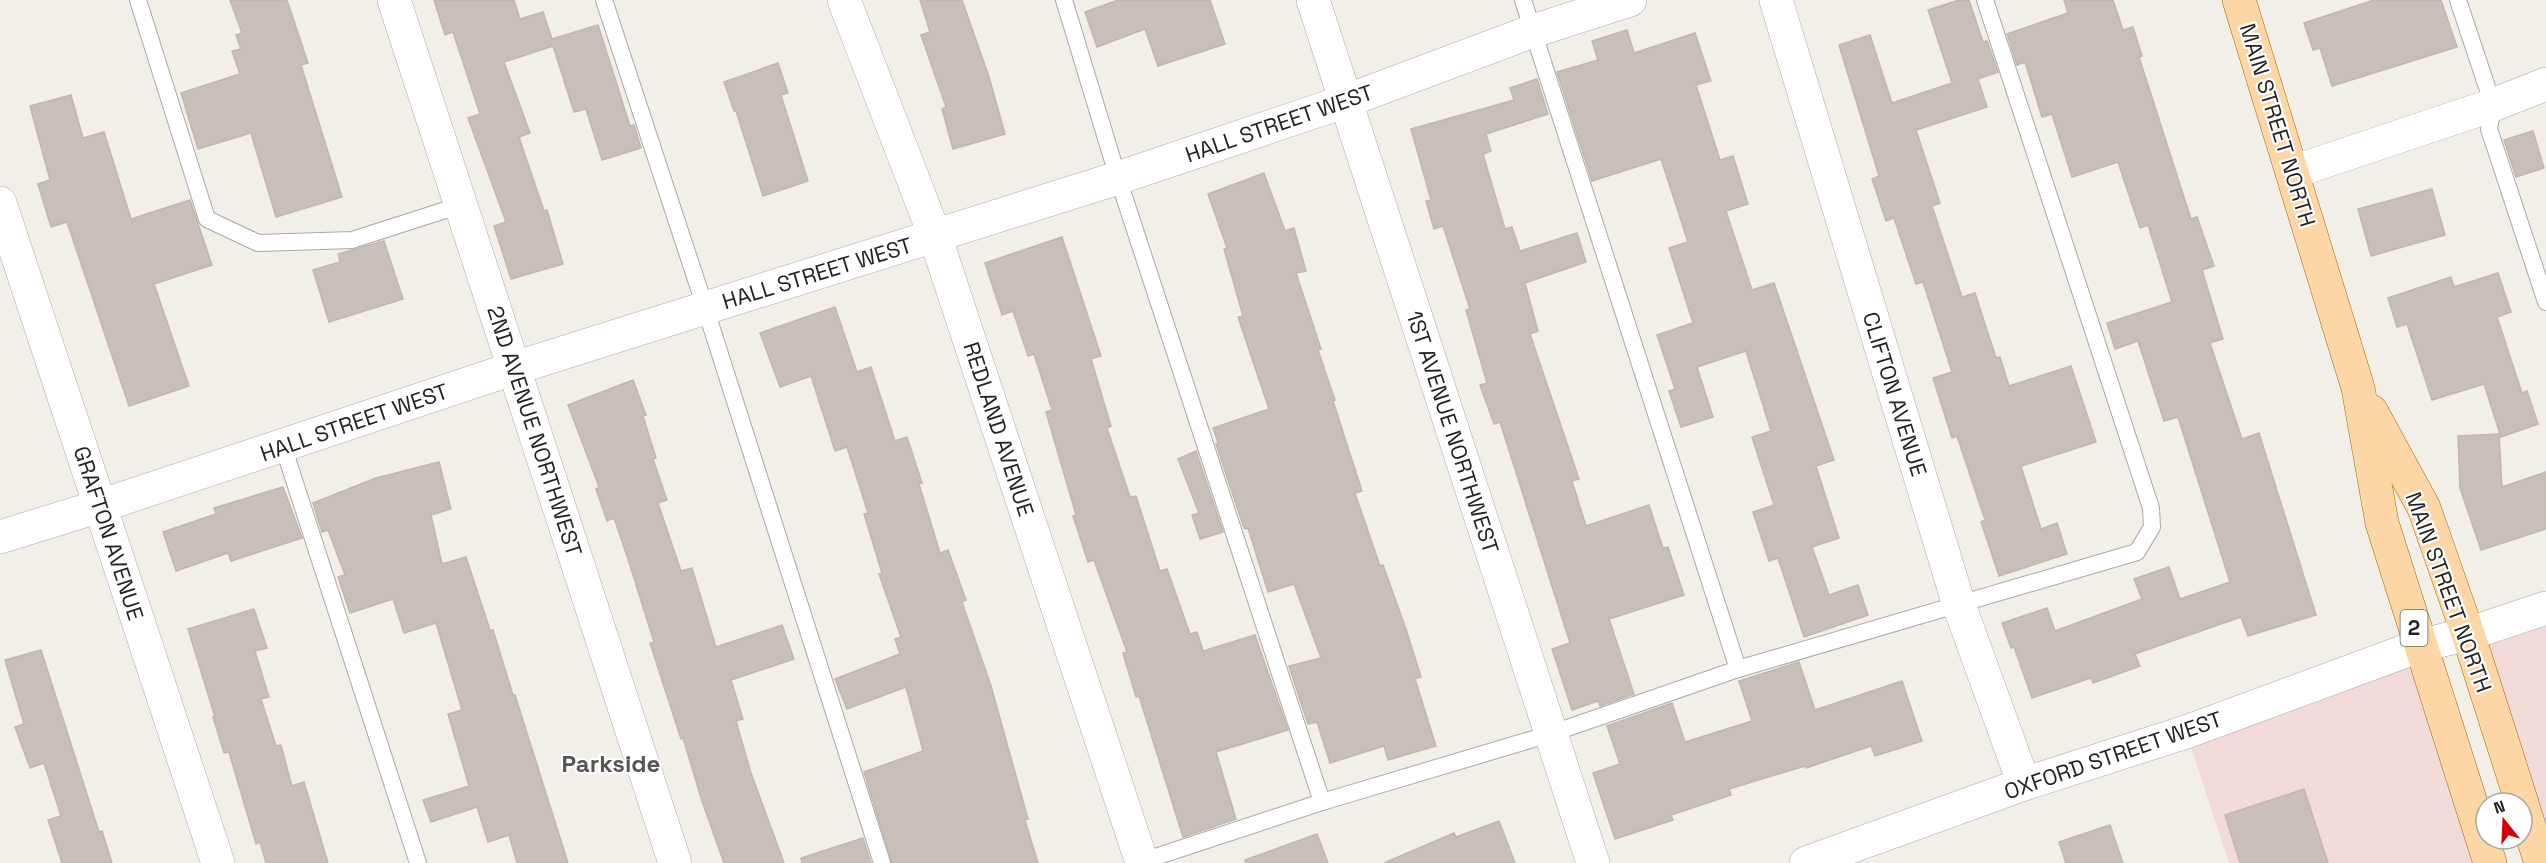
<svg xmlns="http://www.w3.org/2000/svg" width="2546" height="863" font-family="'Space Grotesk',sans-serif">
	<rect width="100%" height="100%" fill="#f2efe9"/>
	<!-- commercial -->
	<g fill="#f2dad9">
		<path d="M2546 608V863L2468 634Z"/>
		<path d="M2419 646 2490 863H2229L2186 732Z"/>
	</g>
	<!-- building -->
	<g fill="#c7bfb8" stroke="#c4b6ab" stroke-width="1.5">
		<path d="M230 0H287L308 63 301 65 342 197 276 217 251 133 198 149 181 93 240 74 232 51 241 49 236 35 242 33Z"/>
		<path d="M434 0H514L520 19 543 12 552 39 598 25 630 126 634 125 641 148 602 160 586 109 574 112 553 46 504 62 530 133 519 137 544 211 547 210 563 264 511 279 494 226 506 222 468 118 480 114 453 32 445 35Z"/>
		<path d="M920 0H962L989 77 1005 134 953 149 942 109 946 107 921 35 930 32Z"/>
		<path d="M1118 0H1210L1225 44 1158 66 1145 29 1097 47 1085 12Z"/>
		<path d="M1959 0H1969L1983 42 1987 41 1998 72 1978 79 1987 107 1916 130 1940 203 1932 206 1962 297 1975 293 1996 358 2000 357 2009 386 2071 366 2096 442 2021 466 2041 529 2057 523 2067 554 1999 576 1981 522 1985 520 1957 436 1952 438 1933 378 1952 372 1923 282 1916 284 1894 218 1886 221 1872 179 1879 176 1839 45 1870 35 1892 103 1952 83 1928 10Z"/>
		<path d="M2064 0H2113L2123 30 2133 27 2142 56 2139 57 2191 219 2197 217 2214 266 2202 270 2223 339 2210 343 2242 439 2259 433 2316 615 2248 636 2241 617 2135 654 2140 666 2093 683 2091 678 2032 698 2014 647 2011 648 2002 623 2047 608 2055 631 2142 599 2134 579 2169 567 2180 599 2230 582 2178 417 2164 421 2138 341 2115 349 2107 323 2172 302 2148 225 2140 228 2118 162 2072 177 2052 114 2042 117 2025 62 2017 65 2007 34 2068 13Z"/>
		<path d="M2374 0H2441L2457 47 2332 86 2320 48 2313 50 2304 23Z"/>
		<path d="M1627 30 1634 53 1695 33 1711 81 1696 85 1720 160 1733 156 1748 204 1726 211 1752 290 1774 283 1834 460 1816 466 1839 538 1812 547 1829 595 1858 585 1868 615 1804 637 1778 558 1769 561 1753 512 1774 505 1752 437 1771 431 1746 351 1697 367 1713 417 1681 427 1669 391 1675 389 1657 335 1693 323 1669 248 1688 242 1661 159 1592 181 1557 72 1598 60 1592 41Z"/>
		<path d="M778 63 788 93 781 95 808 181 763 196 736 111H734L724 82Z"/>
		<path d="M1537 79 1548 114 1486 134 1491 151 1483 154 1505 229 1512 227 1520 251 1577 233 1586 262 1525 283 1538 331 1530 334 1579 479 1572 481 1586 526 1649 505 1663 548 1668 547 1684 595 1609 619 1634 694 1600 706 1598 701 1572 710 1552 649 1570 643 1500 422 1494 424 1480 385 1487 383 1466 310 1470 309 1443 226 1434 229 1426 201 1431 200 1411 129 1514 100 1510 88Z"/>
		<path d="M71 95 83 138 104 132 131 219 190 200 212 265 154 284 189 386 129 406 67 222 51 227 38 184 50 180 30 106Z"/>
		<path d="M2533 131 2544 168 2516 177 2504 140Z"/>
		<path d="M1264 173 1285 231 1294 228 1306 271 1296 273 1321 349 1318 350 1335 400 1333 401 1362 491 1355 493 1380 566 1383 565 1407 632 1421 677 1415 679 1436 746 1388 760 1384 746 1330 763 1317 722 1308 724 1289 666 1321 658 1294 584 1268 592 1248 528 1245 529 1243 525 1216 444 1218 443 1213 428 1269 409 1238 317 1243 316 1224 249 1227 248 1208 194Z"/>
		<path d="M2432 189 2445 235 2371 256 2358 209Z"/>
		<path d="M1062 237 1101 356 1091 359 1111 426 1107 428 1130 497 1136 496 1160 571 1167 569 1190 634 1197 632 1203 651 1255 635 1288 730 1216 752 1236 819 1183 837 1139 696 1136 697 1123 653 1127 652 1094 560 1088 562 1073 516 1076 515 1046 412 1052 410 1034 354 1028 356 1013 311 1002 315 985 263Z"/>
		<path d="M384 241 403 299 329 322 313 270 340 262 338 254Z"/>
		<path d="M2498 273 2511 312 2497 317 2522 393 2527 391 2538 424 2501 437 2484 384 2432 400 2407 324 2397 327 2388 298 2451 277 2454 287Z"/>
		<path d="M835 307 857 372 871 367 895 441 907 437 922 483 919 484 940 553 948 550 966 600 962 602 991 686 1028 819 1025 820 1038 863H892L864 772 923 751 906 687 847 709 835 679 900 654 895 639 901 637 879 574 882 573 864 514 868 513 847 447 835 451 811 376 780 387 760 333Z"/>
		<path d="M633 380 646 415 643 416 656 458 653 459 667 500 658 503 681 571 692 568 716 647 782 625 794 659 731 680 743 719 736 721 751 773 784 863H724L702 801 683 738 681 739 650 643 654 642 627 556 614 518 607 521 596 489 599 487 568 405Z"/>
		<path d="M2499 434 2502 487 2546 472V529L2481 550 2460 488 2458 436Z"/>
		<path d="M1196 451 1223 532 1200 539 1192 515 1199 513 1178 459Z"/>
		<path d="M439 462 451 509 431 515 442 564 466 557 490 630H493L513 695H515L568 863H517L509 835 488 842 477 807 431 822 423 800 469 786 448 714 462 710 436 623 404 633 393 599 350 613 338 577 345 575 328 530 322 532 313 503 376 478Z"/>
		<path d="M283 487 302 538 231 561 228 553 176 571 163 532 216 514 214 508Z"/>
		<path d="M254 609 267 648 255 651 269 697 261 699 276 746 281 745 292 786 304 782 328 863H266L260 842 256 844 229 752 224 753 213 717H215L188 629Z"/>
		<path d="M41 650 99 832 102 831 112 863H62L48 820 61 816 44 763 30 768 15 727 24 724 5 660Z"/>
		<path d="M1799 662 1815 710 1902 681 1922 741 1875 756 1871 746 1806 768 1805 766 1729 789 1731 795 1671 815 1673 820 1615 839 1593 773 1620 764 1607 726 1672 703 1685 742 1752 721 1739 681Z"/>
		<path d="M2304 789 2328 863H2240L2225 815Z"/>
		<path d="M1499 821 1515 863H1384L1454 833 1456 837Z"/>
		<path d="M2110 825 2123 863H2066L2059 842Z"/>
		<path d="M1317 834 1328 863H1246L1245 860Z"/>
		<path d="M863 838 871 863H802L801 858Z"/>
	</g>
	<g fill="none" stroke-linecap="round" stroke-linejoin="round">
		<defs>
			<g id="lane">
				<path d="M138 0 207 219 258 243 352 240 461 205"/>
				<path d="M604 0 705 307 882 863"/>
				<path d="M1064 0 1118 178 1322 802"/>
				<path d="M1523 0 1738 669"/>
				<path d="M2458 0 2493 105 2489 129 2546 302"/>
				<path d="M283 446 418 863"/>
				<path d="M1137 863 1322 802 1550 734 1738 669 2137 552 2152 527 2151 508 1985 0"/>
			</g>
			<g id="street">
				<path d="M394 0 675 863"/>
				<path d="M844 0 935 236 1142 863"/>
				<path d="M1313 0 1593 863"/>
				<path d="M1776 0 1959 605 2024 784"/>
				<path d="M2293 172 2493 105 2546 84"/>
				<path d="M0 203 218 863"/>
				<path d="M0 537 100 506 515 368 1118 178 1346 101 1533 31 1630 0"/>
				<path d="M1806 863 2024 784 2186 732 2419 646 2468 634 2546 608"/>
			</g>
			<g id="primary">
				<path d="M2239 0 2358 388 2382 523 2490 863"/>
				<path d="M2371 411 2424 508 2468 634 2522 803"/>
				<path d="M2522 804 2541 863"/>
			</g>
		</defs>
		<!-- lane casing -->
		<use href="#lane" stroke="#a9a9a9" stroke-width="18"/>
		<!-- street casing -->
		<use href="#street" stroke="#a9a9a9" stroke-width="34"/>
		<!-- primary casing -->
		<use href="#primary" stroke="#a06b00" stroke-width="34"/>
		<!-- lane -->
		<use href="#lane" stroke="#fff" stroke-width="16"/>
		<!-- street -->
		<use href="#street" stroke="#fff" stroke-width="33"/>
		<!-- primary -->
		<use href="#primary" stroke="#fcd6a4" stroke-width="33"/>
	</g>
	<g text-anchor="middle" stroke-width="4.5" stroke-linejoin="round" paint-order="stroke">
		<!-- shield labels -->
		<rect fill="#fff" stroke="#646464" stroke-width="1.5" x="2400.5" y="610" width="27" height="36" rx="4.5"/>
		<g font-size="21" font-weight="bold" fill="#222">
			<text x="2414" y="635">2</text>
		</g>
		<!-- street labels -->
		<g font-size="22" fill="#222" stroke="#fff">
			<text transform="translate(1279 123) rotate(-19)" y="8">HALL STREET WEST</text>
			<text transform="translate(2278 125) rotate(73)" y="8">MAIN STREET NORTH</text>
			<text transform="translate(817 273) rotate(-17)" y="8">HALL STREET WEST</text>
			<text transform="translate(1895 394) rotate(73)" y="8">CLIFTON AVENUE</text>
			<text transform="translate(354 422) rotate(-19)" y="8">HALL STREET WEST</text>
			<text transform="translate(999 429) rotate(72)" y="8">REDLAND AVENUE</text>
			<text transform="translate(535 431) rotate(72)" y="8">2ND AVENUE NORTHWEST</text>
			<text transform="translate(1453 432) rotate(72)" y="8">1ST AVENUE NORTHWEST</text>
			<text transform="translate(109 533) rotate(72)" y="8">GRAFTON AVENUE</text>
			<text transform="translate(2449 592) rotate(70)" y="8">MAIN STREET NORTH</text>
			<text transform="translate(2113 755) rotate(-19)" y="8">OXFORD STREET WEST</text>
		</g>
		<!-- neighbourhood labels -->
		<g font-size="24" font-weight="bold" fill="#555" stroke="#fff">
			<text x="611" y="772">Parkside</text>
		</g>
	</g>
	<!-- north arrow -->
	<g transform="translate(2504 821) rotate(342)"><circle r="28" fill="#ffffff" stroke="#a7a7a7" stroke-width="1.5"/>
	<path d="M0-4.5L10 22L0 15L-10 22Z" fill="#d40000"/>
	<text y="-9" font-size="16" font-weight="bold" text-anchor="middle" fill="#222222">N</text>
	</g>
</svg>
